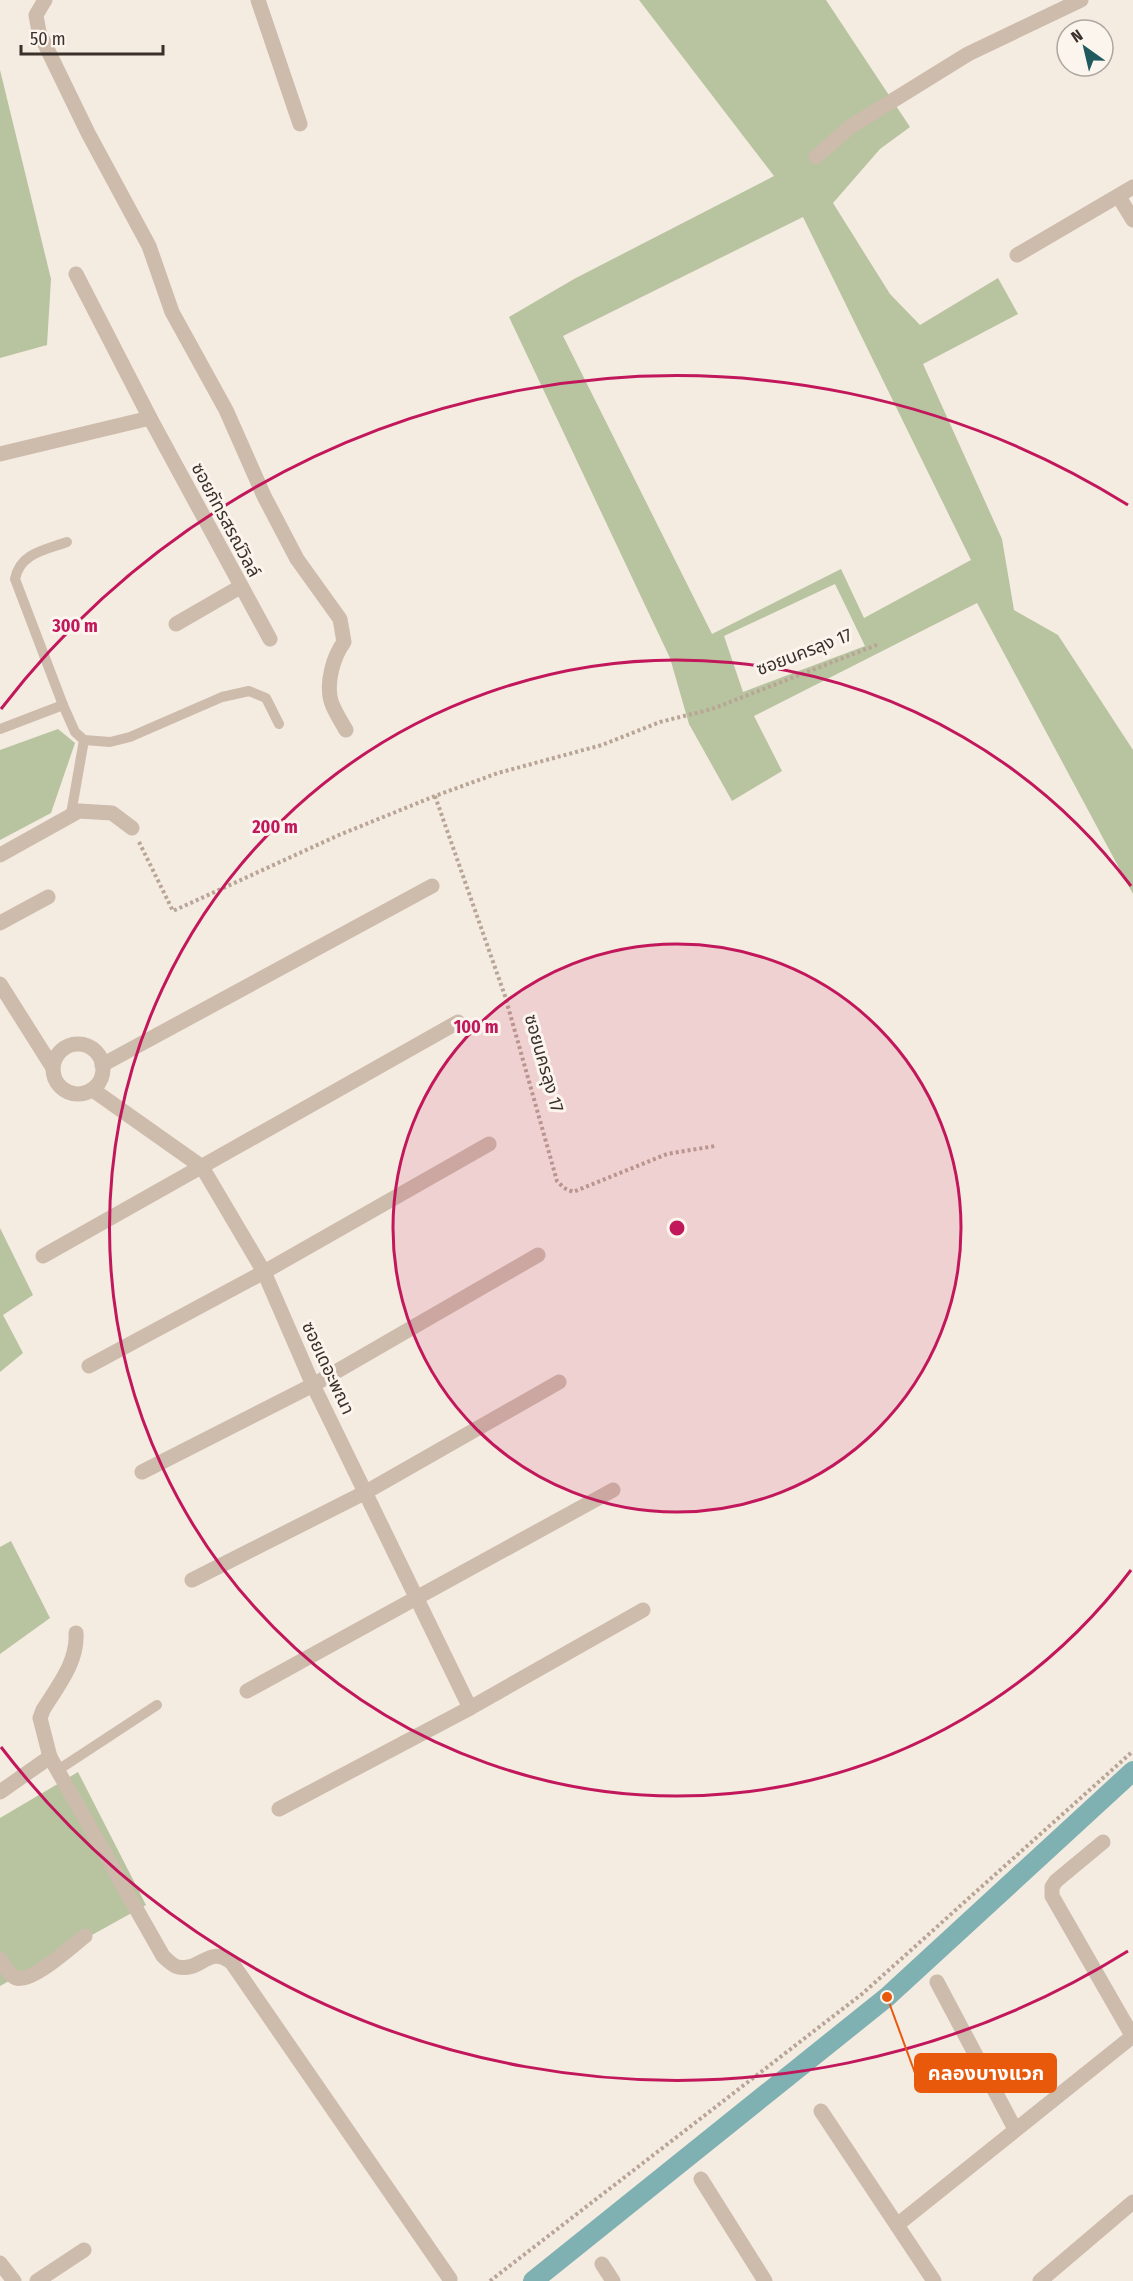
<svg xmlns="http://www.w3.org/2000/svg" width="1133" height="2281" font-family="'Fira Sans Condensed','Noto Sans Thai',sans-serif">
	<rect width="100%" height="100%" fill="#f4ebe1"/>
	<!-- green -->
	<g fill="#b8c4a0" fill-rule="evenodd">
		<path d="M639 0H826L910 127 880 149 833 203 890 294 920 325 998 278 1018 314 923 364 1002 539 1014 610 1058 635 1133 750V894L977 603 754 716 782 771 732 801 689 724 670 658 509 317 574 279 774 176ZM803 217 971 560 864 618 841 569 712 634 563 336ZM835 584 865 646 743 692 724 636Z"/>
		<path d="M0 70 51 279 47 345 0 358Z"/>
		<path d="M58 729 75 743 51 813 0 840V750Z"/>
		<path d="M0 1228 33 1295 3 1315 23 1353 0 1372Z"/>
		<path d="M11 1541 50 1618 0 1654V1547Z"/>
		<path d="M78 1772 146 1905 0 1986V1818Z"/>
	</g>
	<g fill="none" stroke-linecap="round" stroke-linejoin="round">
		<!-- canal -->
		<path stroke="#7fb0b2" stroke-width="20" d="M533 2281 887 1997 1133 1771"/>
		<!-- path -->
		<g stroke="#b9a596" stroke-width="4" stroke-dasharray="3 3" stroke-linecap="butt">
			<path d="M435 796 505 996 557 1181 564 1188 573 1192 667 1154 715 1146"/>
			<path d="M139 842 173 911 339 835 435 796 498 773 602 745 660 722 712 709 879 644"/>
			<path d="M490 2281 862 1994 1133 1751"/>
		</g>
		<!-- service -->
		<g stroke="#cdbbac" stroke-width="10">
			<path d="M63 705 15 579C20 553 45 550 67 542"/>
			<path d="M0 729 63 705 75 732 84 740 110 742 130 737 222 697 249 691 266 698 279 724"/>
			<path d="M71 814 84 740"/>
			<path d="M58 1770 157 1705"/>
		</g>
		<!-- minor -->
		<g stroke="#cdbbac" stroke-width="15">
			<path d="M45 0 36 15 39 32 88 133 149 246 172 312 226 410 264 496 297 559 340 619 344 642C333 657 326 683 331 701 334 711 341 721 346 730"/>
			<path d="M258 0 300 124"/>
			<path d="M816 157 850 127 968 54 1081 0"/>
			<path d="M1119 197 1133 220"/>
			<path d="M1017 255 1133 187"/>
			<path d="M76 274 150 418 270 639"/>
			<path d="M0 454 150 418"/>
			<path d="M176 624 240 587"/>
			<path d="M0 855 79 811 112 813 132 828"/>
			<path d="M0 923 48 897"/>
			<path d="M0 984 53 1068"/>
			<circle cx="78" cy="1069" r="25"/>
			<path d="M102 1065 432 886"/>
			<path d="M93 1090 202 1167 264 1272 313 1385 470 1708"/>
			<path d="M43 1256 458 1022"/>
			<path d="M89 1366 264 1272 489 1144"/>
			<path d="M142 1472 313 1385 538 1255"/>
			<path d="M192 1580 366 1492 559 1382"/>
			<path d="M76 1633C78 1662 57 1687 43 1710L40 1718 50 1757 163 1956C167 1960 173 1966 178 1967 201 1972 209 1944 232 1963L450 2279"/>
			<path d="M247 1691 613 1490"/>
			<path d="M0 1792 50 1757"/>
			<path d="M279 1809 470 1708 643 1610"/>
			<path d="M1103 1842 1056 1881 1052 1887V1896L1133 2037"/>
			<path d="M0 1959C4 1965 9 1975 16 1978 31 1984 72 1946 85 1936"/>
			<path d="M937 1982 1015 2129"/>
			<path d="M821 2111 934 2281"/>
			<path d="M701 2179 765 2281"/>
			<path d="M897 2225 1133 2036"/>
			<path d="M0 2263 14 2281"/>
			<path d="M602 2264 613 2281"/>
			<path d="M37 2281 84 2250"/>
			<path d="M1040 2281 1133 2202"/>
		</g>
	</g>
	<!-- distance rings -->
	<circle cx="677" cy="1228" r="284" fill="#c2185b" fill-opacity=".12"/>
	<g fill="none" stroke="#c2185b" stroke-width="3">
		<circle cx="677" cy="1228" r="284"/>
		<path d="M1131 1570A568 568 0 1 1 1131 886"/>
		<path d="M1128 1951A852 852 0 0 1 1 1747M1 709A852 852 0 0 1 1128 505"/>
	</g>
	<g text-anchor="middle" stroke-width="6" stroke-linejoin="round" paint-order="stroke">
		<!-- street labels -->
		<g font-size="18" fill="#3b302b" stroke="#fbf5ee">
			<text transform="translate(226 520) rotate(62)" y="6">ซอยภัทรสรณ์วิลล์</text>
			<text transform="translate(804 652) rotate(-21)" y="6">ซอยนครลุง 17</text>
			<text transform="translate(544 1063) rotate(74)" y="6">ซอยนครลุง 17</text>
			<text transform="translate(328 1368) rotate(65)" y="6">ซอยเดอะพณา</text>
		</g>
	</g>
	<circle cx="677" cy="1228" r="9" fill="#c2185b" stroke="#fbf5ee" stroke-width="3"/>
	<g font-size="18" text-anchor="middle" font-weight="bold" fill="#c2185b" stroke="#fbf5ee" stroke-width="6" stroke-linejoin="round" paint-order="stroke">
		<text x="75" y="632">300 m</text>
		<text x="275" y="833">200 m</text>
		<text x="476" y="1033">100 m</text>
	</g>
	<!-- callouts -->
	<path fill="none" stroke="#e8590c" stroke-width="2" d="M887 1997L915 2073"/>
	<circle fill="#e8590c" stroke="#fbf5ee" stroke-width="2" cx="887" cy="1997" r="6"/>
	<rect fill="#e8590c" stroke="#e8590c" stroke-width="2" x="915" y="2054" width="141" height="38" rx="6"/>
	<g font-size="20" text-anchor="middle" font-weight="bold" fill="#fff">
		<text x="986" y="2080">คลองบางแวก</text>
	</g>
	<!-- north arrow -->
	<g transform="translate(1085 48) rotate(326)"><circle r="28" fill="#fbf5ee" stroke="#aea6a0" stroke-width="1.5"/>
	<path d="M0-4.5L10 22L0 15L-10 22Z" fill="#1f5a5e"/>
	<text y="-9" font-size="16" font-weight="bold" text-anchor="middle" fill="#3b302b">N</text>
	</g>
	<!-- scale -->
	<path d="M21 45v9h142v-9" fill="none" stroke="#3b302b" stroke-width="3"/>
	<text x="30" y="45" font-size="18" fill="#3b302b" stroke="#fbf5ee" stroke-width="4.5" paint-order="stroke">50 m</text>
</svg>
